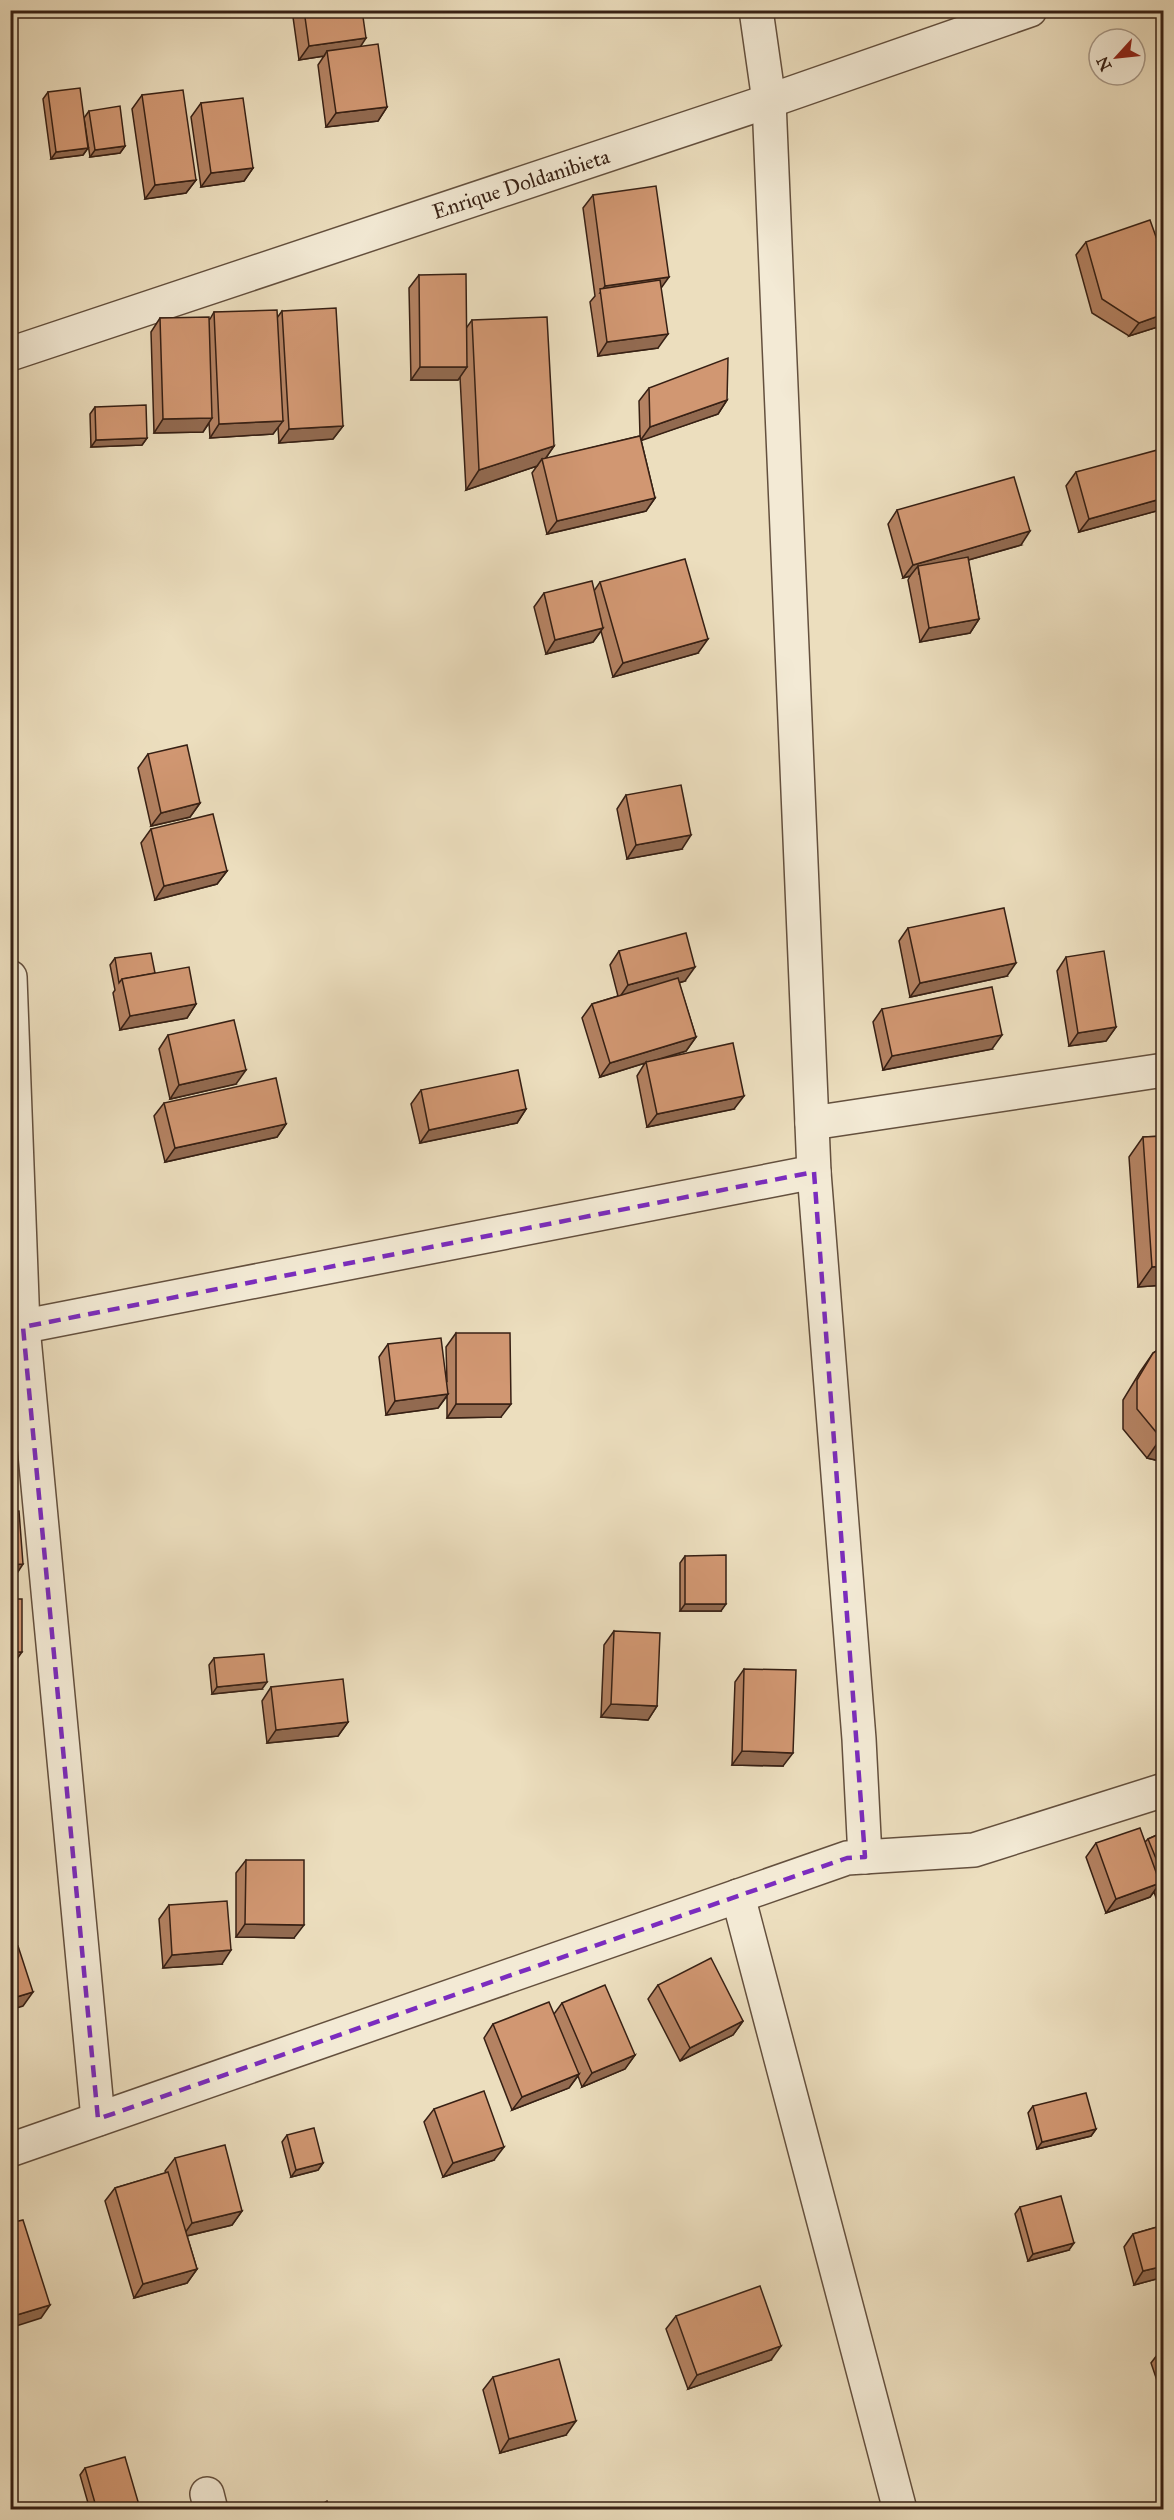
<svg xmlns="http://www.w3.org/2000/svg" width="1174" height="2520" font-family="'IM FELL Great Primer',serif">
	<rect width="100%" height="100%" fill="#ecdebe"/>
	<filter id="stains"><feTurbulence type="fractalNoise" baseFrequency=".00333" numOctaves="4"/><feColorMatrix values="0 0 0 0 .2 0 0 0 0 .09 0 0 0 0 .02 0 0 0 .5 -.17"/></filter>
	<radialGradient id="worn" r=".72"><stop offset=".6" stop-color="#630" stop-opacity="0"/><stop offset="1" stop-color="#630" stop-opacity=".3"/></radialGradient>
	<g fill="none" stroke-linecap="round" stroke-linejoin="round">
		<defs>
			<g id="minor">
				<path d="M756 10 769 101 814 1172 859 1739 865 1857"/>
				<path d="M10 354 769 101 1030 10"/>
				<path d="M10 977 23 1327 98 2119"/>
				<path d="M812 1123 1164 1070"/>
				<path d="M10 1329 814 1172"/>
				<path d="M738 1896 900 2510"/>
				<path d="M10 2150 847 1858 974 1850 1164 1790"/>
				<path d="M207 2494 211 2510"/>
			</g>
		</defs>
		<!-- minor casing -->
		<use href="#minor" stroke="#64503e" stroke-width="36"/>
		<!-- minor -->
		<use href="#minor" stroke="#f3ead5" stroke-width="33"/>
	</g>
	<!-- wall -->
	<g fill="#b48262" stroke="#372014" stroke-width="1.5">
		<path d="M292 10H362L360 46 387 107 378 121 326 127 318 65 324 56 299 60Z"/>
		<path d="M48 92 88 148 83 155 51 159 43 99Z"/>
		<path d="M142 95 196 180 186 193 145 199 132 109Z"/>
		<path d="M201 103 253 168 244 181 201 187 191 117Z"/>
		<path d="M89 111 125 146 120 153 90 157 84 118Z"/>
		<path d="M593 195 661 288 658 348 598 356 590 302 595 296 583 208Z"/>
		<path d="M1086 242 1160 248 1164 247V325L1129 336 1092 313 1076 255Z"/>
		<path d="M419 275 467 327 472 320 554 446 545 459 640 436 639 401 649 388 727 400 718 414 641 440 655 498 646 511 547 534 532 473 537 466 466 490 460 377 458 380H411L409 288Z"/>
		<path d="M282 311 343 426 333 439 279 443 278 427 273 434 210 438 209 423 203 432 154 433 151 332 160 318 210 319 214 312 277 318Z"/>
		<path d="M95 407 147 438 142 445 91 447 90 414Z"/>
		<path d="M1164 456V509L1079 532 1066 486 1076 472Z"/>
		<path d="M897 510 1021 545 968 560 979 619 970 633 920 642 908 580 910 576 903 578 888 524Z"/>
		<path d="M600 582 698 653 613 677 601 631 593 642 546 654 534 607 544 593 594 591Z"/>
		<path d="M148 754 200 803 190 817 151 826 138 768Z"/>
		<path d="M626 795 682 849 627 859 617 809Z"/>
		<path d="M151 829 227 871 217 884 155 900 141 843Z"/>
		<path d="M908 928 1007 976 910 997 899 941Z"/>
		<path d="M619 951 685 981 679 983 696 1037 686 1051 660 1059 734 1109 647 1127 637 1076 645 1063 600 1077 582 1018 592 1004 618 996 610 965Z"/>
		<path d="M1066 957 1116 1027 1106 1041 1069 1046 1057 971Z"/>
		<path d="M115 958 155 973 196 1004 187 1018 120 1030 113 993 115 990 110 965Z"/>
		<path d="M882 1009 992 1049 883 1070 873 1022Z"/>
		<path d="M168 1035 236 1084 170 1099 159 1049Z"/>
		<path d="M421 1090 526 1109 517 1123 420 1143 411 1104Z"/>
		<path d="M164 1103 286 1124 277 1137 165 1162 154 1116Z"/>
		<path d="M1164 1136V1285L1138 1287 1129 1157 1143 1137Z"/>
		<path d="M456 1333 501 1417 447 1418V1396L438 1408 386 1415 379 1357 388 1344 447 1381 446 1347Z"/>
		<path d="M1164 1346V1462L1147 1458 1123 1429V1400L1140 1372 1153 1353Z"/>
		<path d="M685 1556 721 1611H680V1563Z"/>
		<path d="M614 1631 657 1706 648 1720 601 1717 604 1645Z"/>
		<path d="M214 1658 262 1689 212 1694 209 1665Z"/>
		<path d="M744 1669 783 1766 732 1765 735 1682Z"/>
		<path d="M271 1687 348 1722 338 1736 267 1743 262 1701Z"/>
		<path d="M1164 1832V1907L1160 1909 1154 1892 1150 1897 1106 1913 1086 1857 1096 1843 1145 1842 1148 1839Z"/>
		<path d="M246 1860 294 1938 236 1937V1873Z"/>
		<path d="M169 1905 222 1964 163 1968 159 1919Z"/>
		<path d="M658 1985 743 2021 733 2035 680 2061 648 1999Z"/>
		<path d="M562 2003 635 2055 625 2069 582 2087 578 2076 569 2088 512 2110 484 2038 493 2024 554 2014Z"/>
		<path d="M1033 2106 1096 2129 1091 2136 1037 2149 1028 2113Z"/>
		<path d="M434 2109 494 2160 443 2177 424 2122Z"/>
		<path d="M287 2135 323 2163 318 2170 291 2177 282 2142Z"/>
		<path d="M175 2158 242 2211 232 2225 187 2236 197 2269 187 2283 134 2298 105 2201 115 2188 166 2173 165 2171Z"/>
		<path d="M1020 2207 1069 2250 1028 2261 1015 2214Z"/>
		<path d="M1164 2225V2277L1134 2285 1124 2247 1133 2234Z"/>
		<path d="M676 2316 771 2360 688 2389 666 2329Z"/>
		<path d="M1164 2349V2401L1151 2363 1161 2350Z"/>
		<path d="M493 2377 566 2435 500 2453 483 2390Z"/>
		<path d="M85 2468 139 2505 135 2510H90L80 2475Z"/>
	</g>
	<!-- shaded-wall -->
	<g fill="#926a50" stroke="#372014" stroke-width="1.5">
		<path d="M366 38 357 52 327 51 324 56 299 60 309 46Z"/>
		<path d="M387 107 378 121 326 127 336 113Z"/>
		<path d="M125 146 120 153 90 157 95 150Z"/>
		<path d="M88 148 83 155 51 159 56 152Z"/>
		<path d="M253 168 244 181 201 187 211 173Z"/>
		<path d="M196 180 186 193 145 199 155 185Z"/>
		<path d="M669 277 659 291 600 293 605 286Z"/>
		<path d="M1164 314V325L1129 336 1139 323Z"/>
		<path d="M668 334 658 348 598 356 607 342Z"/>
		<path d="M420 367H467L458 380H411Z"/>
		<path d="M727 400 718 414 640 441 650 427Z"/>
		<path d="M212 418 203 432 154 433 163 419Z"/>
		<path d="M283 421 273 434 210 438 219 424Z"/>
		<path d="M343 426 333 439 279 443 289 429Z"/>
		<path d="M147 438 142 445 91 447 96 440Z"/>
		<path d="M554 446 543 462 542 459 537 466 466 490 479 470Z"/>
		<path d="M655 498 646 511 547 534 557 521Z"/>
		<path d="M1164 498V509L1079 532 1089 519Z"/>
		<path d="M1030 531 1021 545 919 574 918 566 910 576 903 578 913 565Z"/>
		<path d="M979 619 970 633 920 642 929 628Z"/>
		<path d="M603 628 593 642 546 654 555 640Z"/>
		<path d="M708 639 698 653 613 677 623 663Z"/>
		<path d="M200 803 190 817 151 826 161 813Z"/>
		<path d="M691 835 682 849 627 859 636 845Z"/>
		<path d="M227 871 217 884 155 900 164 886Z"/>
		<path d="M1016 963 1007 976 910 997 920 983Z"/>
		<path d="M695 967 685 981 619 998 628 985Z"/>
		<path d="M196 1004 187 1018 120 1030 130 1016Z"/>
		<path d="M1116 1027 1106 1041 1069 1046 1078 1033Z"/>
		<path d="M1002 1035 992 1049 883 1070 892 1056Z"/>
		<path d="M696 1037 686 1051 646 1063V1062L645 1063 600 1077 610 1063Z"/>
		<path d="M246 1070 236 1084 170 1099 179 1085Z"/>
		<path d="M744 1096 734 1109 647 1127 657 1114Z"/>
		<path d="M526 1109 517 1123 420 1143 429 1130Z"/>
		<path d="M286 1124 277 1137 165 1162 175 1148Z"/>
		<path d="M1164 1266V1285L1138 1287 1152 1267Z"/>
		<path d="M448 1394 438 1408 386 1415 395 1401Z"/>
		<path d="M456 1404H511L501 1417 447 1418Z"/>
		<path d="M1161 1438 1164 1439V1462L1147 1458Z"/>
		<path d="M23 1564 14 1578H10V1565Z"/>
		<path d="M685 1604H726L721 1611H680Z"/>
		<path d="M10 1652H22L12 1666H10Z"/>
		<path d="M267 1682 262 1689 212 1694 217 1687Z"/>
		<path d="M611 1704 657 1706 648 1720 601 1717Z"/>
		<path d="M348 1722 338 1736 267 1743 276 1730Z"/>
		<path d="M742 1751 793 1753 783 1766 732 1765Z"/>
		<path d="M1160 1883 1150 1897 1106 1913 1116 1899Z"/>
		<path d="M245 1924 304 1925 294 1938 236 1937Z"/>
		<path d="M231 1950 222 1964 163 1968 172 1955Z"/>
		<path d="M33 1992 23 2006 10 2010V1999Z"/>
		<path d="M743 2021 733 2035 680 2061 690 2048Z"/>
		<path d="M635 2055 625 2069 582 2087 592 2073Z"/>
		<path d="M579 2074 569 2088 512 2110 522 2097Z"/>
		<path d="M1096 2129 1091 2136 1037 2149 1042 2142Z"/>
		<path d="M504 2147 494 2160 443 2177 453 2163Z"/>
		<path d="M323 2163 318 2170 291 2177 296 2170Z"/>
		<path d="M242 2211 232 2225 182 2237 192 2223Z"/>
		<path d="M1074 2243 1069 2250 1028 2261 1033 2254Z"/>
		<path d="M1164 2266V2277L1134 2285 1143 2271Z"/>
		<path d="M197 2269 187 2283 134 2298 143 2284Z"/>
		<path d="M50 2305 41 2318 10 2328V2317Z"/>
		<path d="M781 2346 771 2360 688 2389 697 2375Z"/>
		<path d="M576 2421 566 2435 500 2453 509 2439Z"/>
		<path d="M139 2505 135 2510H124Z"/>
	</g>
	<!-- building -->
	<g fill="#d19772" stroke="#372014" stroke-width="1.5">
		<path d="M304 10H362L366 38 309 46Z"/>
		<path d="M378 44 387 107 336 113 327 51Z"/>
		<path d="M80 88 88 148 56 152 48 92Z"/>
		<path d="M183 90 196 180 155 185 142 95Z"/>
		<path d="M243 98 253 168 211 173 201 103Z"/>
		<path d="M120 106 125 146 95 150 89 111Z"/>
		<path d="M656 186 669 277 605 286 593 195Z"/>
		<path d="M1150 220 1160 248 1164 247V314L1139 323 1102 299 1086 242Z"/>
		<path d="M466 274 467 367H420L419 275Z"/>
		<path d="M660 280 668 334 607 342 600 289Z"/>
		<path d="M336 308 343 426 289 429 282 311Z"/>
		<path d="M277 310 283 421 219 424 214 312Z"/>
		<path d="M209 317 212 418 163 419 160 318Z"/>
		<path d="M547 317 554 446 479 470 472 320Z"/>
		<path d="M728 358 727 400 650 427 649 388Z"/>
		<path d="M146 405 147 438 96 440 95 407Z"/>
		<path d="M640 436 655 498 557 521 542 459Z"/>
		<path d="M1161 449 1164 456V498L1089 519 1076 472Z"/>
		<path d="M1014 477 1030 531 913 565 897 510Z"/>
		<path d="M968 557 979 619 929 628 918 566Z"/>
		<path d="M685 559 708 639 623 663 600 582Z"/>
		<path d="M592 581 603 628 555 640 544 593Z"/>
		<path d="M187 745 200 803 161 813 148 754Z"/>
		<path d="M681 785 691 835 636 845 626 795Z"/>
		<path d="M213 814 227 871 164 886 151 829Z"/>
		<path d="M1004 908 1016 963 920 983 908 928Z"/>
		<path d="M686 933 695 967 628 985 619 951Z"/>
		<path d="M1104 951 1116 1027 1078 1033 1066 957Z"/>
		<path d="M151 953 155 973 122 979 119 983 115 958Z"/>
		<path d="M189 967 196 1004 130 1016 122 979Z"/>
		<path d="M678 978 696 1037 610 1063 592 1004Z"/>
		<path d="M992 987 1002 1035 892 1056 882 1009Z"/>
		<path d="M234 1020 246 1070 179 1085 168 1035Z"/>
		<path d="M733 1043 744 1096 657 1114 646 1062Z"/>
		<path d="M518 1070 526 1109 429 1130 421 1090Z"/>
		<path d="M276 1078 286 1124 175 1148 164 1103Z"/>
		<path d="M1164 1136V1266L1152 1267 1143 1137Z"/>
		<path d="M456 1333H510L511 1404H456Z"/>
		<path d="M441 1338 448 1394 395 1401 388 1344Z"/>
		<path d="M1164 1346V1439L1161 1438 1137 1409V1380L1153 1353Z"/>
		<path d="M19 1511 23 1564 10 1565V1512Z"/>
		<path d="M726 1555V1604H685V1556Z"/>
		<rect x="10" y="1599" width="12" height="53"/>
		<path d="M614 1631 660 1633 657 1706 611 1704Z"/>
		<path d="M264 1654 267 1682 217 1687 214 1658Z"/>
		<path d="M744 1669 796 1670 793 1753 742 1751Z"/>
		<path d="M343 1679 348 1722 276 1730 271 1687Z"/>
		<path d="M1140 1828 1160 1883 1116 1899 1096 1843Z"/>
		<path d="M1164 1832V1878L1148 1839Z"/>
		<path d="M246 1860H304V1925L245 1924Z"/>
		<path d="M227 1901 231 1950 172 1955 169 1905Z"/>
		<path d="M18 1946 33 1992 10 1999V1949Z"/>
		<path d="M711 1958 743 2021 690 2048 658 1985Z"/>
		<path d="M605 1985 635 2055 592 2073 562 2003Z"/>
		<path d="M549 2002 579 2074 522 2097 493 2024Z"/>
		<path d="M484 2091 504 2147 453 2163 434 2109Z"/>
		<path d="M1086 2093 1096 2129 1042 2142 1033 2106Z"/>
		<path d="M314 2128 323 2163 296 2170 287 2135Z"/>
		<path d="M225 2145 242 2211 192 2223 175 2158Z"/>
		<path d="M168 2172 197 2269 143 2284 115 2188Z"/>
		<path d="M1061 2196 1074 2243 1033 2254 1020 2207Z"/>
		<path d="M23 2220 50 2305 10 2317V2223Z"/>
		<path d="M1164 2225V2266L1143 2271 1133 2234Z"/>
		<path d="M760 2286 781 2346 697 2375 676 2316Z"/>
		<path d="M1164 2349V2358L1161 2350Z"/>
		<path d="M559 2359 576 2421 509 2439 493 2377Z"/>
		<path d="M125 2457 139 2505 124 2510H97L85 2468Z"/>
		<path d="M327 2501 331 2510H312Z"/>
	</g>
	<!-- marked area -->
	<path fill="none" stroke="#7b2cbf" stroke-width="4.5" stroke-dasharray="12 8" stroke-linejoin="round" d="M814 1172 865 1857 847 1858 98 2119 23 1327Z"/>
	<g text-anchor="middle" stroke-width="4.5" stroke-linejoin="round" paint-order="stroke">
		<!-- street labels -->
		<g font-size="21" fill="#372014" stroke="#f3ead5">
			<text transform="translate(521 184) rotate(-18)" y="7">Enrique Doldanibieta</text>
		</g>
	</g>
	<!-- margin -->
	<rect width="1174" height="2520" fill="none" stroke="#ecdebe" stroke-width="36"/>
	<rect x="12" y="12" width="1150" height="2496" fill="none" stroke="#372014" stroke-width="3"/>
	<rect x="18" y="18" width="1138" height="2484" fill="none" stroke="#372014" stroke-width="1.5"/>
	<!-- north arrow -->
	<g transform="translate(1117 57) rotate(243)"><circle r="28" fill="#f3ead5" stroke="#a89988" stroke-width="1.5"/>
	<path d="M0-4.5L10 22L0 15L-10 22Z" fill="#8f2418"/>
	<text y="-9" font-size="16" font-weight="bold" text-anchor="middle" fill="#372014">N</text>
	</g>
	<rect width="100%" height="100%" filter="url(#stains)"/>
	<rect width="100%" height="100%" fill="url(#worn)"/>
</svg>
